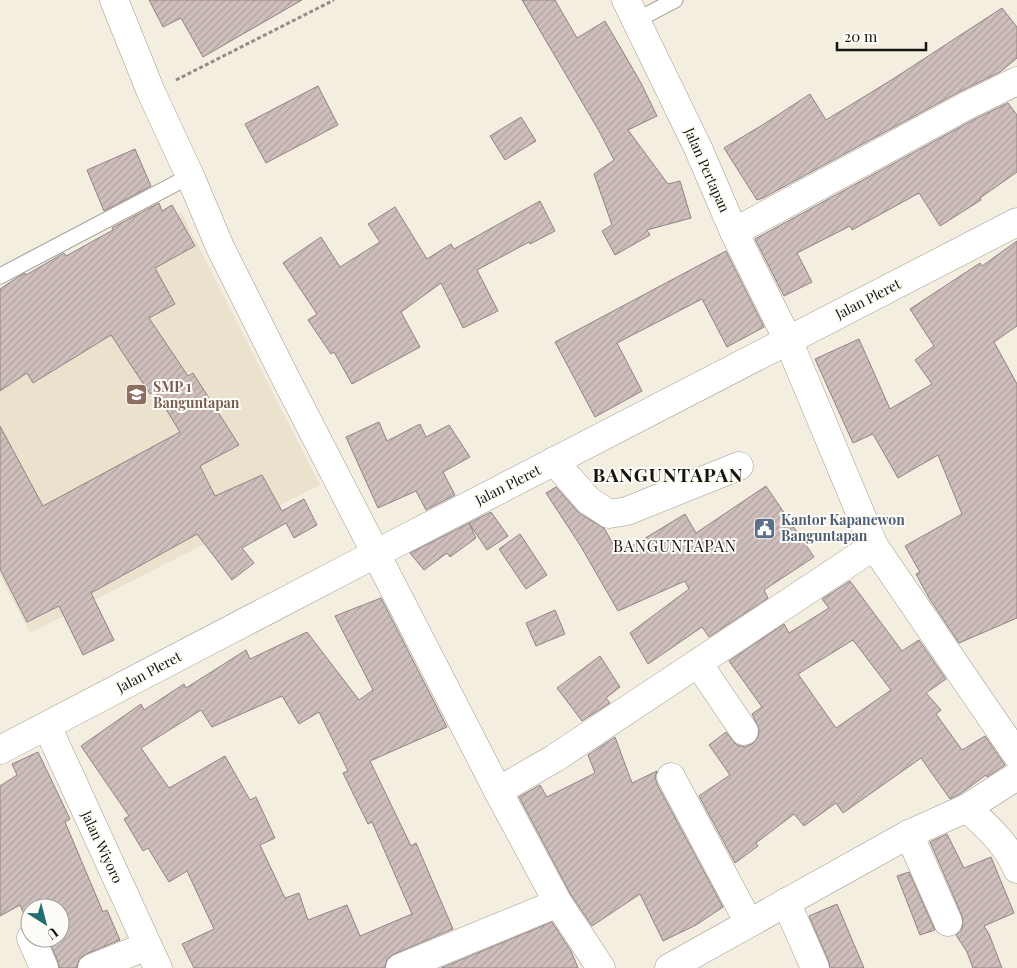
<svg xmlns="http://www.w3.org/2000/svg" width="1017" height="968" font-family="'Playfair Display',serif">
	<defs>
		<pattern id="building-hatch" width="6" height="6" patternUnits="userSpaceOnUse" patternTransform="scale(1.25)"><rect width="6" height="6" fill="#cebebc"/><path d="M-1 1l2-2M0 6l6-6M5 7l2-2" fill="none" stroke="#b0a2a0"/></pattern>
	</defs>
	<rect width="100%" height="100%" fill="#f4eee1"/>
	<!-- built -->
	<path fill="#ebe2ce" d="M181 212 320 485 30 633 0 575V304Z"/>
	<!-- building -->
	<g fill="url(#building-hatch)" stroke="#928382" fill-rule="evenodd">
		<path d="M149 0H302L203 57 181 18 163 27Z"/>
		<path d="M522 0H555L577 38 605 21 641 83 657 116 628 130 668 184 680 181 691 218 647 230 650 235 615 255 602 231 612 225 594 174 614 160 599 131Z"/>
		<path d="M1002 8 1017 27V58L1000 72 959 92 763 198 757 200 724 148 764 124 810 94 826 120 893 79Z"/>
		<path d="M318 86 338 125 266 163 245 124Z"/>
		<path d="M1008 103 1017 115V172L980 198 981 200 940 226 919 193 852 230 850 226 797 253 812 282 784 296 755 239 973 120Z"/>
		<path d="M521 117 536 141 505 160 490 136Z"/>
		<path d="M135 149 151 186 104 211 87 170Z"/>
		<path d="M540 201 555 231 530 244 529 242 477 270 498 311 463 328 441 283 401 312 420 347 352 384 334 352 331 354 308 320 317 314 283 263 321 237 340 267 380 242 368 224 395 207 427 259 451 244 454 249Z"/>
		<path d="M159 203 162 211 172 205 195 246 155 268 175 304 149 318 188 376 193 373 239 445 200 466 215 496 262 475 282 511 304 499 317 525 294 538 286 523 242 548 254 563 232 580 197 534 91 593 114 640 83 655 59 606 27 622 0 569V426L43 506 180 432 155 391 150 394 111 335 33 383 27 373 0 391V289L18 277 25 273 26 275 64 253 66 256 113 230 112 228Z"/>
		<path d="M1017 241V326L994 342 1017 384V618L959 643 929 598 916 574 920 572 905 546 962 514 938 455 898 478 873 434 853 443 815 359 859 339 890 409 932 384 915 360 934 346 910 309 980 263 982 266Z"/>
		<path d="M726 251 764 327 727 347 702 299 617 343 642 391 595 417 555 342Z"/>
		<path d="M379 422 387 441 420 424 426 437 449 425 470 457 443 472 455 495 426 510 416 491 378 508 346 437Z"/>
		<path d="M766 486 814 557 764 590 768 598 709 637 702 627 648 664 630 633 689 589 685 581 618 611 580 545 546 493 556 487 579 513 604 528 619 554 685 514 696 533Z"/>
		<path d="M491 512 508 536 487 550 469 523Z"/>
		<path d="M469 523 476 538 450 557 447 553 424 570 410 553Z"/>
		<path d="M520 534 547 575 526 589 499 549Z"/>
		<path d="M850 581 902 651 919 640 946 679 926 693 941 710 936 714 962 750 985 736 1005 765 987 777 986 775 960 794 950 799 921 758 843 813 836 803 804 826 794 814 756 843 758 846 735 863 699 796 730 775 709 745 726 732 737 745 745 747 752 744 758 737 759 729 752 714 762 707 729 661 784 624 789 633 829 608 822 599ZM853 640 891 690 836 728 798 674Z"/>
		<path d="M381 598 447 727 370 761 411 846 416 843 453 929 394 954 387 959 385 968H194L182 944 214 929 187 871 169 882 148 848 143 851 124 819 129 816 81 746 141 704 144 710 184 684 186 688 246 650 250 659 307 632 359 700 373 690 335 616ZM282 696 299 724 319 712 348 771 343 773 368 824 372 822 412 914 360 936 347 905 308 920 299 893 285 898 260 845 275 838 256 797 250 800 225 756 169 788 141 748 201 710 212 727Z"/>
		<path d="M555 610 565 634 536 646 526 623Z"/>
		<path d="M600 656 620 687 606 698 610 703 582 721 557 688Z"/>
		<path d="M615 737 632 783 657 771 655 777 657 784 723 907 696 925 663 941 640 894 592 926 571 895 519 797 540 785 547 797 595 773 588 755Z"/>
		<path d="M38 752 70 819 65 822 103 912 107 910 120 940 86 954 79 959 77 968H59L58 962 48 938H60V908H30V923H28L20 905 0 916V786L17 775 12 764Z"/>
		<path d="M947 834 964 868 991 857 1014 913 984 926 989 934 1002 968H973L967 952 956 935 961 931 963 924 962 916 930 842Z"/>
		<path d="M909 872 935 930 920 935 897 876Z"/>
		<path d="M837 904 864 968H830L829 962 809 916Z"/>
		<path d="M552 922 571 951 578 968H441Z"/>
	</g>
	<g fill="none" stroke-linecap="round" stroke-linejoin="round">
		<defs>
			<g id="lane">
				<path d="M635 21 675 0"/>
				<path d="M0 276 190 176"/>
			</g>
			<g id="street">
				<path d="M114 0 151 92 190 176 220 247 287 381 498 791 558 903 601 968"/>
				<path d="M626 0 698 148 734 232 788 340 874 546 1017 755"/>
				<path d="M734 232 966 106 1017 81"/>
				<path d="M554 461 588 500 609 514 627 511 739 466"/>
				<path d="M698 663 744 731"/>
				<path d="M671 777 749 923"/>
				<path d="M498 791 555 758 874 546"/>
				<path d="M967 808C986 826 1007 843 1017 869"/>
				<path d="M909 834 948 922"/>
				<path d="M786 902 815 968"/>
				<path d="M31 938 44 968"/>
				<path d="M92 968 147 946"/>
				<path d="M400 968 558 903"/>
				<path d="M669 968 909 834 967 808 1017 776"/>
			</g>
			<g id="secondary">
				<path d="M47 726 158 968"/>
				<path d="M0 750 377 553 1017 222"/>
			</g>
		</defs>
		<!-- lane casing -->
		<use href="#lane" stroke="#9f9a8e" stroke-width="17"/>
		<!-- street casing -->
		<use href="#street" stroke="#9f9a8e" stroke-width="29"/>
		<!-- secondary casing -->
		<use href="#secondary" stroke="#9f9a8e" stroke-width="29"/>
		<!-- path -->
		<path stroke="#928e85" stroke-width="3" stroke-dasharray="4 2.5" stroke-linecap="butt" d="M176 80 334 0"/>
		<!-- lane -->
		<use href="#lane" stroke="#fff" stroke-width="15"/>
		<!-- street -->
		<use href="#street" stroke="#fff" stroke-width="28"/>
		<!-- secondary -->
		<use href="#secondary" stroke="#fff" stroke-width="28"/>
	</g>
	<!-- icons -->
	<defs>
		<symbol id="school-square" viewBox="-11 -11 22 22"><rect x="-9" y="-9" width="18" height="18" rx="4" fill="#8d6e63" stroke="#fefcf7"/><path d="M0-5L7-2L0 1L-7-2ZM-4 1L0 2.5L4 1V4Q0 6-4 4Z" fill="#fff"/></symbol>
		<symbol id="civic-square" viewBox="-11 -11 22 22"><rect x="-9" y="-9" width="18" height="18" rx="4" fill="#5c6f8a" stroke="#fefcf7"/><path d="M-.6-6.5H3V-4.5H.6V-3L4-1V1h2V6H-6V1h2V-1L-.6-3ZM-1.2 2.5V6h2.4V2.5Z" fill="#fff"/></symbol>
	</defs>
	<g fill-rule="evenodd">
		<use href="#school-square" x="124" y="382" width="25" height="25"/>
		<use href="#civic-square" x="752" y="516" width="25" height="25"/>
	</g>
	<g text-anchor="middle" stroke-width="4" stroke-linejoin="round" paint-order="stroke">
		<!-- street labels -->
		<g font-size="14" fill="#16140f" stroke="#fefcf7">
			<text transform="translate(707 170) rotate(66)" y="5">Jalan Pertapan</text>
			<text transform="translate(868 299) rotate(-27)" y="5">Jalan Pleret</text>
			<text transform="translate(508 485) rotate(-27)" y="5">Jalan Pleret</text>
			<text transform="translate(149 672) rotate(-28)" y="5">Jalan Pleret</text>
			<text transform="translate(102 847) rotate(65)" y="5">Jalan Wiyoro</text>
		</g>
		<!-- education labels -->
		<g font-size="14" font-weight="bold" fill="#785e54" stroke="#fefcf7" text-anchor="start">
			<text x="153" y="392">SMP 1<tspan x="153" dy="16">Banguntapan</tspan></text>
		</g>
		<!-- service labels -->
		<g font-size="14" font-weight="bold" fill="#4e5e75" stroke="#fefcf7" text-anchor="start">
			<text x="781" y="525">Kantor Kapanewon<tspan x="781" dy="16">Banguntapan</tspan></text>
		</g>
		<!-- quarter labels -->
		<g font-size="16" letter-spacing="1" fill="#16140f" stroke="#fefcf7">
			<text x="675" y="552">BANGUNTAPAN</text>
		</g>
		<!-- district labels -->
		<g font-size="19" font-weight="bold" letter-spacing="1" fill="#16140f" stroke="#fefcf7">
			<text x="668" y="482">BANGUNTAPAN</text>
		</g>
	</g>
	<!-- north arrow -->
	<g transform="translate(45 923) rotate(144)"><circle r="24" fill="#fefcf7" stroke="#a19f9a"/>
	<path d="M0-4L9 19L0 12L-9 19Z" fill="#226c74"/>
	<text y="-8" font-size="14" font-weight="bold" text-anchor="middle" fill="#16140f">U</text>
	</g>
	<!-- scale -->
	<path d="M837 42v8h89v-8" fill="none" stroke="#16140f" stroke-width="2.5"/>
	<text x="844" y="42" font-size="15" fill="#16140f" stroke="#fefcf7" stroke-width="4" paint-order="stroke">20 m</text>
</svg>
